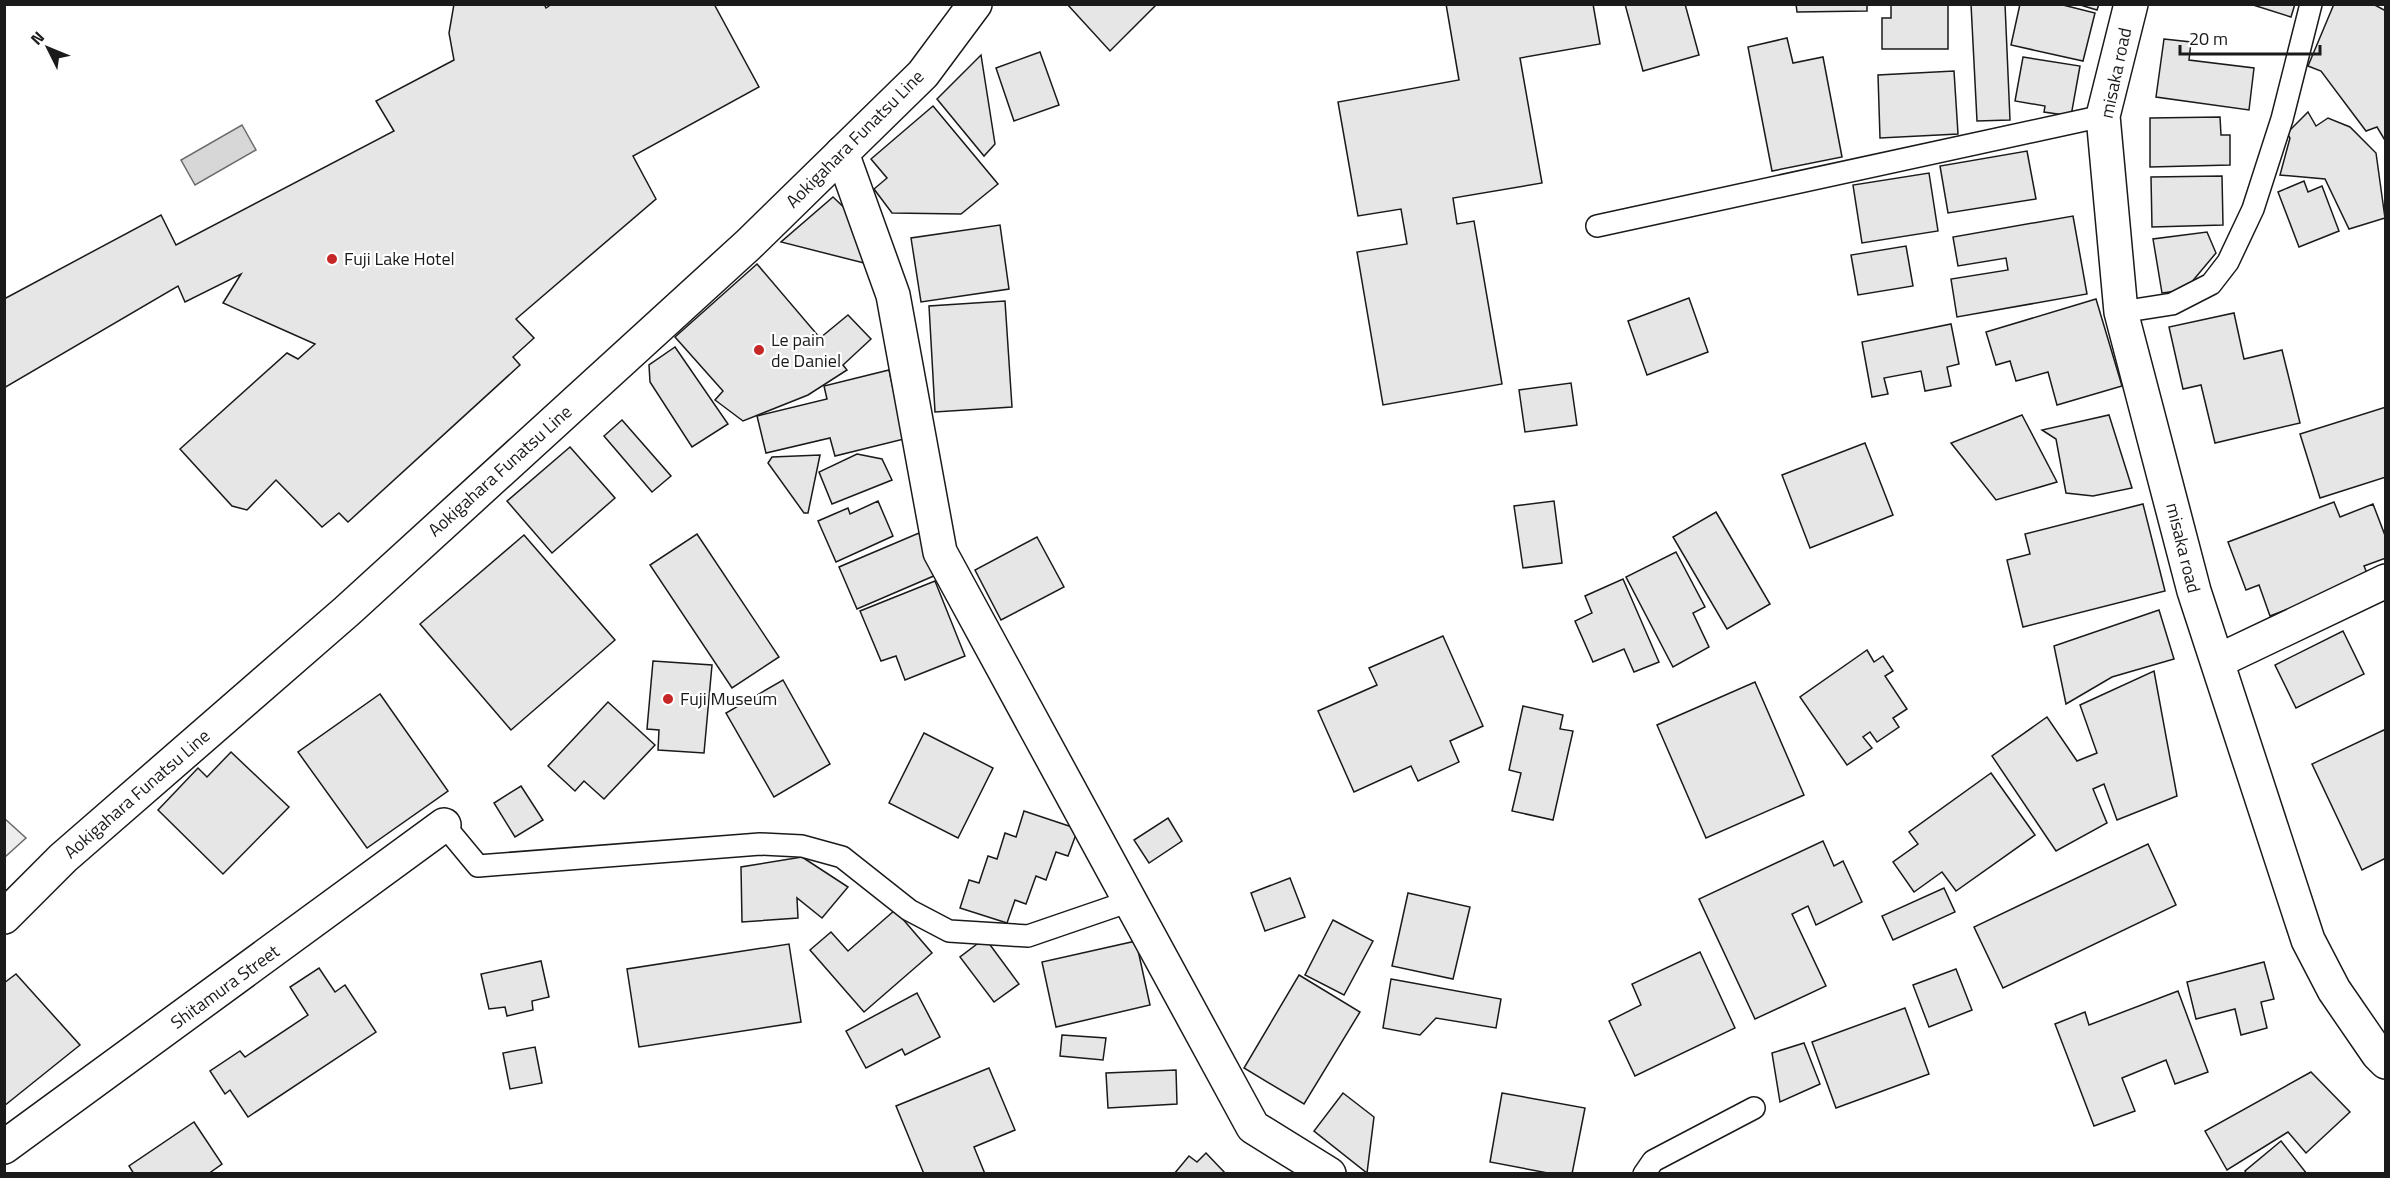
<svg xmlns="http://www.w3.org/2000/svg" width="2390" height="1178" font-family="'Titillium Web',sans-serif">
	<rect width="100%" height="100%" fill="#fff"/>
	<!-- built -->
	<path fill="#ededed" stroke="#6a6a6a" stroke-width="1.5" d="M4 818 26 838 5 857H4Z"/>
	<!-- water -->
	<path fill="#d7d7d7" stroke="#6a6a6a" stroke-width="1.5" d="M242 125 256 150 195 185 181 160Z"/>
	<!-- building -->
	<g fill="#e6e6e6" stroke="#1a1a1a" stroke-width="1.5">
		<path d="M454 4H544L546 8 552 4H714L759 87 633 156 656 199 516 319 534 338 513 357 520 365 348 522 339 513 322 527 276 480 247 510 232 506 180 449 287 353 298 359 315 344 223 303 241 274 185 302 178 286 4 388V299L161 215 176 245 394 131 376 101 454 60 449 33Z"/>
		<path d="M1067 4H1157L1110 51Z"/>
		<path d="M1446 4H1593L1600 44 1520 58 1542 183 1453 198 1457 224 1474 221 1502 384 1383 405 1357 252 1407 244 1401 209 1358 216 1338 102 1459 80Z"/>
		<path d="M1625 4H1685L1699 55 1643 71Z"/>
		<path d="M1796 4H1867V11L1797 12Z"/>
		<path d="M1891 4H1948V49H1882V18H1891Z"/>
		<path d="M1971 4H2005L2010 120 1977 121Z"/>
		<path d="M2020 4H2059L2095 13 2083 61 2011 45Z"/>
		<path d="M2077 4H2099L2097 10Z"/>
		<path d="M2250 4H2295L2291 17Z"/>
		<path d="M2334 4H2373L2386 11V142L2377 127 2366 131 2321 71 2308 66Z"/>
		<path d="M1787 38 1793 63 1823 57 1842 157 1772 171 1748 47Z"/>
		<path d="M2164 39 2191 42 2189 60 2254 68 2249 110 2156 97Z"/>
		<path d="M1040 52 1059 105 1014 121 996 68Z"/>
		<path d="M981 55 995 144 984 156 937 99Z"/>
		<path d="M2023 57 2080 66 2071 116 2044 112 2045 106 2015 101Z"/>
		<path d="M1954 71 1958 134 1880 138 1878 75Z"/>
		<path d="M933 106 998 184 961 214 892 213 874 189 887 178 871 159Z"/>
		<path d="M2308 112 2316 126 2328 118 2350 127 2376 153 2385 218 2349 229 2325 179 2280 175 2290 138 2287 133Z"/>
		<path d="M2220 117 2221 135H2230V165L2150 167V118Z"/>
		<path d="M2027 151 2036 199 1948 213 1940 166Z"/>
		<path d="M1929 173 1938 231 1862 243 1853 185Z"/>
		<path d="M2222 176 2223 225 2152 227 2151 177Z"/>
		<path d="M2304 181 2308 192 2322 186 2339 231 2299 247 2278 192Z"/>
		<path d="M833 197 855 218 864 263 781 242Z"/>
		<path d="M2073 216 2087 294 1957 317 1951 279 2008 270 2006 258 1958 266 1953 237Z"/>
		<path d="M1000 225 1009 289 921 302 911 238Z"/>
		<path d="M2207 232 2216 253 2185 290 2162 293 2153 239Z"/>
		<path d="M1906 246 1913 286 1858 295 1851 255Z"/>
		<path d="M757 264 820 338 848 315 871 339 843 365 847 370 808 395 743 421 715 400 723 391 675 337Z"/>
		<path d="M1689 298 1708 352 1647 375 1628 321Z"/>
		<path d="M2096 299 2122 386 2057 405 2048 372 2016 381 2010 361 1996 365 1986 332Z"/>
		<path d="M1005 301 1012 407 935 412 929 306Z"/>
		<path d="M2234 313 2244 359 2282 350 2300 423 2215 443 2201 385 2183 389 2169 327Z"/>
		<path d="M1951 324 1959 364 1947 367 1951 386 1925 391 1921 371 1884 378 1888 394 1872 397 1862 342Z"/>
		<path d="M675 347 728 424 692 447 650 382 649 365Z"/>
		<path d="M889 370 904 439 835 456 830 438 766 453 757 416 827 399 824 386Z"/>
		<path d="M1571 383 1577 425 1525 432 1519 390Z"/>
		<path d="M2386 407V477L2320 498 2300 434Z"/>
		<path d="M2022 415 2057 482 1996 500 1951 443Z"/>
		<path d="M2109 415 2132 488 2093 496 2066 493 2056 439 2042 430Z"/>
		<path d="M622 420 671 476 652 492 604 436Z"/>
		<path d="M1865 443 1893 515 1810 548 1782 475Z"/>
		<path d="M570 447 615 498 552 553 507 501Z"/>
		<path d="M857 454 882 459 892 480 832 504 819 472Z"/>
		<path d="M820 455 808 513H804L768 463 772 457Z"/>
		<path d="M878 501 893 536 836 562 818 521 848 508 850 514Z"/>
		<path d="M1554 501 1562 563 1523 568 1514 506Z"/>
		<path d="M2334 502 2340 517 2373 504 2386 538V558L2364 566 2369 578 2270 616 2259 585 2246 590 2228 542Z"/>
		<path d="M2143 504 2165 591 2023 627 2007 560 2030 554 2025 534Z"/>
		<path d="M1716 512 1770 604 1727 629 1673 537Z"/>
		<path d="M919 533 936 575 857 609 839 567Z"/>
		<path d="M697 534 779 657 732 688 650 565Z"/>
		<path d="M524 535 615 640 511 730 420 624Z"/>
		<path d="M1037 537 1064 587 1001 620 975 570Z"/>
		<path d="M1676 552 1705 607 1693 613 1709 647 1673 667 1626 577Z"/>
		<path d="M1623 579 1659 662 1634 672 1624 649 1593 662 1575 621 1592 613 1585 596Z"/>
		<path d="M935 581 965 656 905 680 896 656 881 661 860 611Z"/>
		<path d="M2159 610 2174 659 2112 677 2066 704 2054 646Z"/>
		<path d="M2343 631 2364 674 2296 708 2275 665Z"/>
		<path d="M1443 636 1483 726 1450 741 1459 762 1418 781 1411 766 1354 792 1318 711 1377 685 1369 668Z"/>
		<path d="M1867 650 1874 662 1883 656 1893 671 1885 676 1907 709 1893 718 1899 727 1877 742 1870 732 1863 737 1872 748 1847 765 1800 697Z"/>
		<path d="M653 661 712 665 704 753 658 750 659 730 647 729Z"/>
		<path d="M2154 671 2177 796 2117 820 2104 784 2093 789 2107 823 2056 851 1992 756 2047 717 2077 761 2097 753 2080 705Z"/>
		<path d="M783 680 830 764 774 797 726 713Z"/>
		<path d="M1755 682 1804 795 1706 838 1657 725Z"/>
		<path d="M380 694 448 791 367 848 298 752Z"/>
		<path d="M608 702 655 745 604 799 584 781 575 791 548 766Z"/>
		<path d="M1523 706 1563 715 1560 729 1573 731 1553 820 1512 811 1521 773 1509 770Z"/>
		<path d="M2386 729V858L2362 870 2312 764Z"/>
		<path d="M924 733 993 768 958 838 889 803Z"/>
		<path d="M231 752 289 807 223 874 158 810 198 768 207 777Z"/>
		<path d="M1991 773 2035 835 1956 891 1942 872 1914 892 1893 862 1918 844 1909 832Z"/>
		<path d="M521 786 543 820 515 837 494 803Z"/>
		<path d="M1024 811 1078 829 1068 856 1056 852 1046 880 1036 876 1026 904 1015 900 1007 923 960 908 969 880 979 883 988 856 997 859 1005 833 1016 837Z"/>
		<path d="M1168 818 1182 841 1149 863 1134 840Z"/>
		<path d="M1823 841 1834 866 1843 861 1862 902 1816 925 1808 906 1792 914 1826 986 1755 1019 1699 899Z"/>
		<path d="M2148 844 2176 905 2003 988 1974 927Z"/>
		<path d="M802 857 848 887 822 918 797 898 798 918 742 922 741 867Z"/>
		<path d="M1290 878 1305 917 1265 931 1251 893Z"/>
		<path d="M1944 888 1955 912 1893 940 1882 916Z"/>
		<path d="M1408 893 1470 907 1453 979 1392 966Z"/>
		<path d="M895 910 932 953 864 1012 810 950 831 932 848 951Z"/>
		<path d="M1333 920 1373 941 1344 995 1305 975Z"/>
		<path d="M985 938 1019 984 994 1002 960 957Z"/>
		<path d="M1136 941 1150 1005 1056 1027 1042 962Z"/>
		<path d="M789 944 801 1022 639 1047 627 969Z"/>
		<path d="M1700 952 1735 1028 1635 1076 1609 1021 1641 1005 1632 984Z"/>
		<path d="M541 961 549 997 532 1001 533 1010 507 1016 505 1007 489 1009 481 974Z"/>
		<path d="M2264 962 2274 999 2261 1002 2267 1028 2241 1035 2235 1009 2196 1019 2187 982Z"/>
		<path d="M319 968 335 992 345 985 376 1032 248 1117 230 1090 225 1094 210 1071 240 1051 245 1057 308 1015 290 987Z"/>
		<path d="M1956 969 1972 1010 1929 1027 1913 985Z"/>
		<path d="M16 974 80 1045 4 1106V983Z"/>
		<path d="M1299 975 1360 1012 1304 1104 1244 1068Z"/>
		<path d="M1391 979 1501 999 1496 1028 1436 1018 1420 1035 1383 1028Z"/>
		<path d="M2178 991 2208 1072 2175 1084 2166 1060 2122 1078 2135 1111 2094 1126 2055 1024 2085 1012 2089 1025Z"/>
		<path d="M917 993 940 1037 905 1055 902 1049 866 1068 846 1031Z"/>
		<path d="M1905 1008 1929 1074 1836 1108 1812 1042Z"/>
		<path d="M1062 1035 1106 1038 1103 1060 1060 1056Z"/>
		<path d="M1804 1043 1820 1084 1780 1102 1772 1053Z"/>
		<path d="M535 1047 542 1083 510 1089 503 1053Z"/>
		<path d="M989 1068 1015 1130 974 1147 985 1174H924L896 1106Z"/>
		<path d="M1176 1070 1177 1104 1108 1108 1106 1073Z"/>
		<path d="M2311 1072 2350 1112 2306 1153 2288 1132 2227 1170 2205 1131Z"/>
		<path d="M1343 1093 1374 1117 1367 1173 1314 1131Z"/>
		<path d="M1502 1093 1585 1108 1572 1174H1553L1490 1162Z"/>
		<path d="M194 1122 222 1164 208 1174H134L129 1166Z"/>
		<path d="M2281 1141 2307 1174H2247L2245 1171Z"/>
		<path d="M1206 1153 1226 1174H1174L1189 1156 1197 1162Z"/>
	</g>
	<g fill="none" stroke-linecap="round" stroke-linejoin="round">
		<defs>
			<g id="lane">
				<path d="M1597 226 2103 116"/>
				<path d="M2121 312 2172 304 2211 284 2228 262 2253 209 2282 119 2311 4"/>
				<path d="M444 825 478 866 760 844 802 846 842 857 909 910 949 931 1028 936 1130 901"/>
				<path d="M1644 1174 1653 1161 1754 1108"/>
			</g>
			<g id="street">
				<path d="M842 153 893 295 940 552 1253 1127 1329 1174"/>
				<path d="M2218 661 2386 581"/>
				<path d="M4 1147 444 825"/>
			</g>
			<path id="secondary" d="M4 917 63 858 347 611 748 245 923 74 975 4"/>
			<path id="highway" d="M2131 4 2103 116 2121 312 2194 591 2308 940 2334 990 2378 1054 2386 1062"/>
		</defs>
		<!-- lane casing -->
		<use href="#lane" stroke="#1a1a1a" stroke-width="24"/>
		<!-- street casing -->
		<use href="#street" stroke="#1a1a1a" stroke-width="36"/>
		<!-- secondary casing -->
		<use href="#secondary" stroke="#1a1a1a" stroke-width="36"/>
		<!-- highway casing -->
		<use href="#highway" stroke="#1a1a1a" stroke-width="36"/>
		<!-- lane -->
		<use href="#lane" stroke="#fff" stroke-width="21"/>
		<!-- street -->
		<use href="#street" stroke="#fff" stroke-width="33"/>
		<!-- secondary -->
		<use href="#secondary" stroke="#fff" stroke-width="33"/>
		<!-- highway -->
		<use href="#highway" stroke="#fff" stroke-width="33"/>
	</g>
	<!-- markers -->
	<g fill="#c62828" stroke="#fff" stroke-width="2">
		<circle cx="332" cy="259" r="6"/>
		<circle cx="759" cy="350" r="6"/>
		<circle cx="668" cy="699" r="6"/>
	</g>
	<g text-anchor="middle" stroke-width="4.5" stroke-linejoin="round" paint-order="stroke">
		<!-- street labels -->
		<g font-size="18" fill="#1a1a1a" stroke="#fff">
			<text transform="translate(2116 73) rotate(-78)" y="6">misaka road</text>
			<text transform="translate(855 139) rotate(-45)" y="6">Aokigahara Funatsu Line</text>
			<text transform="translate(500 471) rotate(-42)" y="6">Aokigahara Funatsu Line</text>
			<text transform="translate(2183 548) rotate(76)" y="6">misaka road</text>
			<text transform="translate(137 794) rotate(-41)" y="6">Aokigahara Funatsu Line</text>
			<text transform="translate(225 987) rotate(-36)" y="6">Shitamura Street</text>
		</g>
		<!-- poi labels -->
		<g font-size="18" fill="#1a1a1a" stroke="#fff" text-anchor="start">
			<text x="344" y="265">Fuji Lake Hotel</text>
			<text x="771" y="346">Le pain<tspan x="771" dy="21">de Daniel</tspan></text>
			<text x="680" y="705">Fuji Museum</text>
		</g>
	</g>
	<!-- border -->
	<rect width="2390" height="1178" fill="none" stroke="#1a1a1a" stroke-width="12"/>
	<!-- north arrow -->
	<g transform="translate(48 48) rotate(313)" stroke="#ffffff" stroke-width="4.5" paint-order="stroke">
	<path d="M0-4.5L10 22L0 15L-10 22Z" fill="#1a1a1a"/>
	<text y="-9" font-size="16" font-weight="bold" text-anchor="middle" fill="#1a1a1a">N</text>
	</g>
	<!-- scale -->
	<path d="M2180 45v9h140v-9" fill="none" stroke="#1a1a1a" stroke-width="3"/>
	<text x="2189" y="45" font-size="18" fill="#1a1a1a" stroke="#ffffff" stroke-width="4.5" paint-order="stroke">20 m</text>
</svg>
